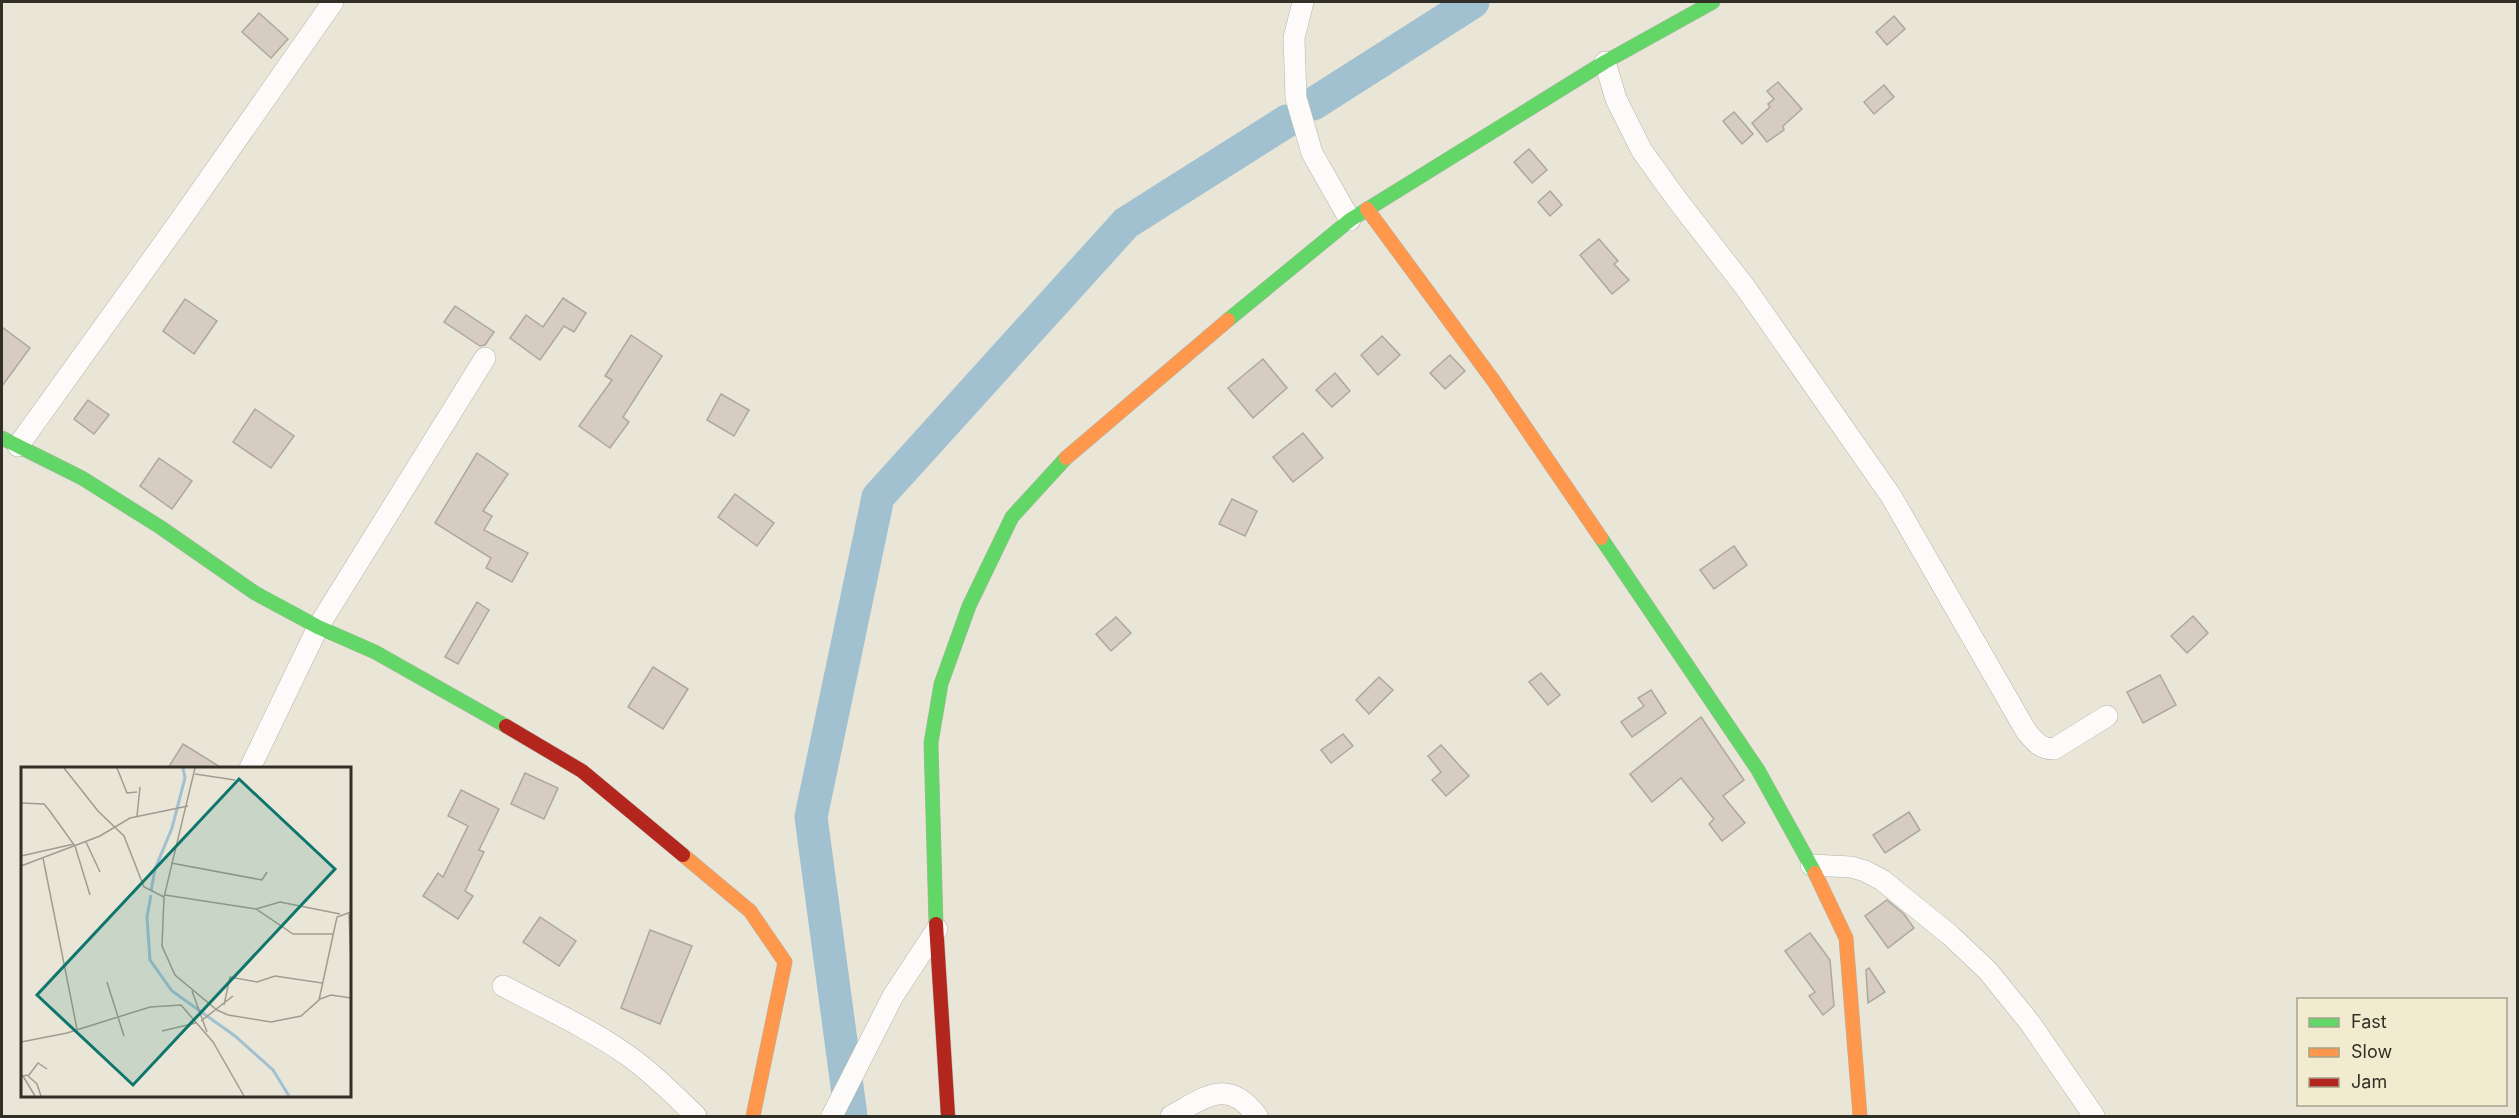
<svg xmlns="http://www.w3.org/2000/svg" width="2519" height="1118" font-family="Inter,sans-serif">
	<rect width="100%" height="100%" fill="#e9e6d7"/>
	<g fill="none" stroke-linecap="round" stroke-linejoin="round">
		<!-- river -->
		<g stroke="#a1c0d0" stroke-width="33">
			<path d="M1313 104 1473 2"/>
			<path d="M851 1116 811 817 878 497 1126 223 1287 121"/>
		</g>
	</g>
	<!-- building -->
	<g fill="#d7ccc1" stroke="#ada79e" stroke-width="1.5">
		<path d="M259 13 288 39 271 58 242 32Z"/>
		<path d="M1894 16 1905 29 1887 45 1876 32Z"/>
		<path d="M1778 82 1802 109 1783 126 1784 130 1767 142 1752 123 1770 107 1768 104 1774 99 1767 91Z"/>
		<path d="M1884 85 1894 97 1874 114 1864 102Z"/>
		<path d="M1734 112 1753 134 1742 144 1723 121Z"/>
		<path d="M1529 149 1547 170 1532 183 1514 162Z"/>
		<path d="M1550 191 1562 205 1550 216 1538 202Z"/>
		<path d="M1599 239 1618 261 1614 264 1629 280 1612 294 1580 255Z"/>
		<path d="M563 298 586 313 574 332 564 326 540 360 510 338 526 315 543 327Z"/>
		<path d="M185 299 217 321 194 354 163 331Z"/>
		<path d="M455 306 494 332 485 345 480 346 444 322Z"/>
		<path d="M2 327 30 348 2 386Z"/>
		<path d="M631 335 662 356 623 417 629 422 610 448 579 426 612 380 605 376Z"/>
		<path d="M1382 336 1400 355 1378 375 1361 355Z"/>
		<path d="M1450 355 1465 371 1445 389 1430 373Z"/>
		<path d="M1263 359 1287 388 1253 418 1228 388Z"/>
		<path d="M1335 373 1350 391 1332 407 1316 390Z"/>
		<path d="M721 394 749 410 734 436 707 420Z"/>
		<path d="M88 400 109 415 94 434 74 419Z"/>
		<path d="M255 409 294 436 271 468 233 442Z"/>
		<path d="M1303 433 1323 458 1293 482 1273 457Z"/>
		<path d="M477 453 508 474 483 511 492 516 484 530 528 553 512 582 486 568 491 558 435 523Z"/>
		<path d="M159 458 192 481 172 509 140 486Z"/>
		<path d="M735 494 774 523 757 546 718 517Z"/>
		<path d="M1232 499 1257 511 1245 536 1219 524Z"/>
		<path d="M1734 546 1747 565 1714 589 1700 570Z"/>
		<path d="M477 602 489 610 458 664 445 657Z"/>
		<path d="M2193 616 2208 633 2187 653 2171 636Z"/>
		<path d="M1116 617 1131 633 1111 651 1096 634Z"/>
		<path d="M653 667 688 689 663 729 628 707Z"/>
		<path d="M1541 673 1560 695 1548 705 1529 682Z"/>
		<path d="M2160 675 2176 705 2143 723 2127 692Z"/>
		<path d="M1379 677 1393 690 1369 714 1356 700Z"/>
		<path d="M1651 690 1666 713 1632 737 1621 722 1644 706 1638 698Z"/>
		<path d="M1701 717 1744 780 1723 796 1745 823 1722 841 1709 824 1714 819 1681 778 1652 802 1630 774Z"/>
		<path d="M1343 734 1353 746 1331 763 1321 750Z"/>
		<path d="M183 744 222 768H168Z"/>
		<path d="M1441 745 1469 776 1446 796 1432 780 1441 772 1428 756Z"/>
		<path d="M525 773 558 788 544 819 511 804Z"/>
		<path d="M461 790 499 809 479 850 484 852 465 891 473 896 458 919 423 896 438 873 443 877 468 826 448 816Z"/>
		<path d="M1909 812 1920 830 1885 853 1873 835Z"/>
		<path d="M1887 900 1904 914 1914 928 1888 948 1865 916Z"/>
		<path d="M540 917 576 941 559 966 523 942Z"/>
		<path d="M650 930 692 946 660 1024 621 1008Z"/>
		<path d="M1810 933 1830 960 1834 1006 1823 1015 1809 996 1815 992 1785 951Z"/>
		<path d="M1869 968 1885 992 1868 1003 1866 970Z"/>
	</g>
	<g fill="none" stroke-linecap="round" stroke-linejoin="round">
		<defs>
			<g id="street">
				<path d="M1303 2 1294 38 1296 98 1312 153 1350 220"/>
				<path d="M1605 62 1616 99 1642 151 1678 201 1745 287 1891 496 2026 731C2034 741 2040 749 2054 749L2107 716"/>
				<path d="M18 446 179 222 333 2"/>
				<path d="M250 768 318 627 485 358"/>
				<path d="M1811 865 1851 867 1865 871 1882 880 1950 935 1988 971 2030 1023 2094 1116"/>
				<path d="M503 986C545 1008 589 1028 627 1055 653 1073 674 1095 696 1116"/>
				<path d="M832 1116 893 996 937 929"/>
				<path d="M1171 1116C1206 1097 1228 1077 1257 1116"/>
			</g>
			<g id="fast">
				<path d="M1228 320 1350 220 1605 62 1713 2"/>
				<path d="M2 438 82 478 160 527 255 593 318 627 375 652 506 726"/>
				<path d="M1601 538 1758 770 1815 873"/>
				<path d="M936 924 931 743 941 684 969 606 1012 517 1066 458"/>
			</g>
			<g id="slow">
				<path d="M1367 209 1493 380 1601 538"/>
				<path d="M1066 458 1228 320"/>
				<path d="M683 855 750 911 785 962 753 1116"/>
				<path d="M1815 873 1846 938 1860 1116"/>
			</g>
			<g id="jam">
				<path d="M506 726 582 771 683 855"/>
				<path d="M936 924 948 1116"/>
			</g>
		</defs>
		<!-- street casing -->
		<use href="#street" stroke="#b6b3a8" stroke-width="22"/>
		<!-- fast casing -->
		<use href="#fast" stroke="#b6b3a8" stroke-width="15"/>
		<!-- slow casing -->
		<use href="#slow" stroke="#b6b3a8" stroke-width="15"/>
		<!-- jam casing -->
		<use href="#jam" stroke="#b6b3a8" stroke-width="15"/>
		<!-- street -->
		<use href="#street" stroke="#fcfbf9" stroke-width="21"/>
		<!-- fast -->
		<use href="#fast" stroke="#63d668" stroke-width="14"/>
		<!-- slow -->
		<use href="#slow" stroke="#ff974d" stroke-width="14"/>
		<!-- jam -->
		<use href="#jam" stroke="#b3261e" stroke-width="14"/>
	</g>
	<!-- overview -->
	<g transform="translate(21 767)">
		<rect width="330" height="330" fill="#e9e6d7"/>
		<path fill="none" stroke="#a1c0d0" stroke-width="3" d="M130 124 134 102 151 61 164 11 162 1M130 128 126 150 129 193 151 224 214 269 252 303 268 329"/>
		<path fill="none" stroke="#a09d90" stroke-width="1.5" d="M43 1 77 44 103 69 123 120 143 130M96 1 106 26 116 25M174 1 143 130 141 179 154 208 196 243 207 248 250 255 280 249 298 233 316 150 330 145M174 7 214 13M0 36 23 37 28 43 54 79 69 128M116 49 119 20M65 75 79 105M0 89 53 77M22 91 56 262M150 96 241 113 246 105M0 99 79 69 109 51 167 39M144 128 235 142 272 167H312M235 142 259 135 319 147M328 147 330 194M86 215 103 269M171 224 186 265M299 232 310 228 330 231M203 238 209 210 236 215 254 209 301 216M180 254 212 229M141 264 175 256M0 275 46 266 129 240 160 238 192 275 223 329M0 309 8 308 17 296 26 302M2 309 14 329M7 309 16 317 20 329"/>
		<path fill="#0f766e" fill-opacity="0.15" stroke="#0f766e" stroke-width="3" d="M218 12 314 102 112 318 16 228Z"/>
		<rect width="330" height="330" fill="none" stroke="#323026" stroke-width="3"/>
	</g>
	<!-- border -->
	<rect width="2519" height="1118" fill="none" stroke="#323026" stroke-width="6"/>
	<!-- legend -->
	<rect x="2297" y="998" width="210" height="108" fill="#f1eccf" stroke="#a5a18b" stroke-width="1.5"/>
	<rect x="2309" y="1018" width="30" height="9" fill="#63d668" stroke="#a5a18b" stroke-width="1.5"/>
	<text x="2351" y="1028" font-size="18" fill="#323026">Fast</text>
	<rect x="2309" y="1048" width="30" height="9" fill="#ff974d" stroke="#a5a18b" stroke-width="1.5"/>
	<text x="2351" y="1058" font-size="18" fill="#323026">Slow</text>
	<rect x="2309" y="1078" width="30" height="9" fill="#b3261e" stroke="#a5a18b" stroke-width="1.5"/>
	<text x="2351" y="1088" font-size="18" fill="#323026">Jam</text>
</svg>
